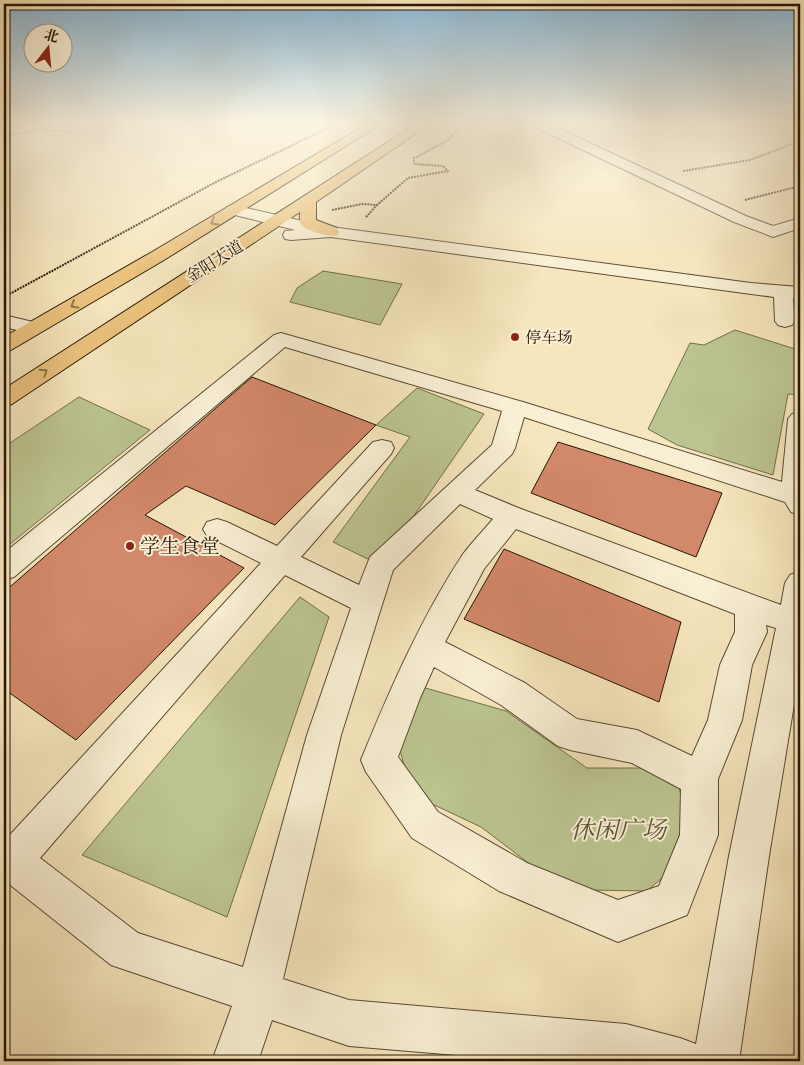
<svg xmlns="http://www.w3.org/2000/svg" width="804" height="1065" font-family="'EB Garamond','Noto Serif SC',serif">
	<rect width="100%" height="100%" fill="#f6e6bd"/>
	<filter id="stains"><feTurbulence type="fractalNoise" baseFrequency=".004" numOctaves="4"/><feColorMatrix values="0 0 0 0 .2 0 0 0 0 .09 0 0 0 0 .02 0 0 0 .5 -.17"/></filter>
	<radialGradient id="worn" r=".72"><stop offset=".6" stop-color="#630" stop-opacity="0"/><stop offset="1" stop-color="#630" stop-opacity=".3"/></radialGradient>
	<!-- green -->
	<g fill="#bcc591" stroke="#716e4b">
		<path d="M323 271 402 284 380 325 290 302 297 288Z"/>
		<path d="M735 330 792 348 800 349V395L788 394 773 475 677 445 648 429 690 343 704 345Z"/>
		<path d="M417 388 484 414 380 565 333 542 410 437 376 425Z"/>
		<path d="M79 397 150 430 4 549V447Z"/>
		<path d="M300 597 329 617 227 917 82 855Z"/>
		<path d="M422 687 506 711 587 768H674L685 811V858L647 891 588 890 531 865 481 827 428 802 405 769 396 735Z"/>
	</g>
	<!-- building -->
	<g fill="#d2886a" stroke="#261605">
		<path d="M252 377 376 425 275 525 186 486 145 515 244 568 76 740 4 689V592Z"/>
		<path d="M558 442 722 493 696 557 531 493Z"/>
		<path d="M504 549 681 622 659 702 464 619Z"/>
	</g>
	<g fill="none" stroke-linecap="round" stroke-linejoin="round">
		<defs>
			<g id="street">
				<path d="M25 124H74L78 127 72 131 35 129 4 137V129Z"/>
				<path d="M534 124H549L746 216 773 226 800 218V228L773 237 734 222 535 127Z"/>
				<path d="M233 205 311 223 312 228 331 227 751 283 800 287V299L793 298 795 321 792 325 785 327 778 325 775 321 774 297 331 237 291 240 285 239 283 235 285 231 295 230 227 213 225 210 227 207Z"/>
				<path d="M4 315 41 324 44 328 41 332 34 334 4 327Z"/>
				<path d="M281 333 523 402 782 482 788 419 792 414 800 412V515L791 512 785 502 524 417 515 448 512 454 475 490 521 509 781 605 785 583 790 575 800 571V668L769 856 739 1061H527L349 1046 272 1020 258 1061H212L232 1006 111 965 4 880V836L8 837 261 563 207 536 203 529 207 522 217 519 227 522 277 546 373 442 382 440 391 442 394 448 391 454 301 557 359 585 370 557 492 445 502 411 285 347 14 577 4 580V553L274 335ZM460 504 493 519C483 531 472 542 463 554 421 618 390 689 361 760L366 772 412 838 499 891 618 942 687 915 718 835V779L742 720 752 665 767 632 766 625 776 628 729 856 696 1044 680 1038 626 1024 349 1000 283 979 341 735 393 570ZM516 529 735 614V632L720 665 708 720 692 756 637 730 577 719 525 683 445 642 484 569ZM285 575 351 608 307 735 243 967 138 933 40 858ZM434 667 501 705 558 746 570 750 632 763 681 789 680 835 659 886 618 900 527 863 438 812 398 757 420 698Z"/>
			</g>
			<g id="primary">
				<path d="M367 124H381L164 260 11 350 4 352V337L152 252Z"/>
				<path d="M416 124H430L316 202V220L337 228 339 232 337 236C330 237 306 231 301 225 299 222 300 216 300 212L12 404 4 406V389Z"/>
			</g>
		</defs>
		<!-- street casing -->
		<use href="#street" stroke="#5a4a33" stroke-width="2"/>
		<!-- primary casing -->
		<use href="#primary" stroke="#261605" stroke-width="2"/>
		<!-- path -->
		<g stroke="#261605" stroke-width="2" stroke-dasharray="2 1" stroke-linecap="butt">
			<path d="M683 171 750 160 800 141"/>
			<path d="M745 200 800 186"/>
			<path d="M332 210 362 204 377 205 408 178 448 171 443 166 415 164 413 159 448 140 463 124"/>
			<path d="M366 217 377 205"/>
			<path d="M4 297 216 182 332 126"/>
		</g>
		<!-- street -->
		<use href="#street" fill="#f9efd4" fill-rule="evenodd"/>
		<!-- primary -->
		<use href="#primary" fill="#ebc37e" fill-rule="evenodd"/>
	</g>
	<!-- one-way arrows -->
	<defs><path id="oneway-chevron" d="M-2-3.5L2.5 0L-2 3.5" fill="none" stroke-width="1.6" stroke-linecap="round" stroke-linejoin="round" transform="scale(1.25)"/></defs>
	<g stroke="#927548">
		<use href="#oneway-chevron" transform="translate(214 222) rotate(149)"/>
		<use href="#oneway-chevron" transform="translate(74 305) rotate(150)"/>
		<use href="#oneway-chevron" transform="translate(44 372) rotate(-33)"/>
	</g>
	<!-- sky -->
	<linearGradient id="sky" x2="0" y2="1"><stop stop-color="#8bb8d6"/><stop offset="0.45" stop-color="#fbf4e1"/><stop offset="1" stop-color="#fbf4e1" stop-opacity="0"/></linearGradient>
	<rect width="804" height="273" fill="url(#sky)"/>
	<!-- markers -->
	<g fill="#8f2418" stroke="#f9efd4" stroke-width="2">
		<circle cx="515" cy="337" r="5"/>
		<circle cx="130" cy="546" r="5"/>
	</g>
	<g text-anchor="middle" stroke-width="4" stroke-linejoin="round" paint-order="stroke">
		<!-- far-street labels -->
		<g font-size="16" fill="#261605" stroke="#f9efd4">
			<text transform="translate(214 261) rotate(-32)" y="6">金阳大道</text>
		</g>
		<!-- far-poi labels -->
		<g font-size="16" fill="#261605" stroke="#f9efd4" text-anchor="start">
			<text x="525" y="343">停车场</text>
		</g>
		<!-- poi labels -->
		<g font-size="20" fill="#261605" stroke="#f9efd4" text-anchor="start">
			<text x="140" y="553">学生食堂</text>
		</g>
		<!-- near-park labels -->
		<g font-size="24" font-style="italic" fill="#5a5336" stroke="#f9efd4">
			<text x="618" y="838">休闲广场</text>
		</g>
	</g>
	<!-- margin -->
	<rect width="804" height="1065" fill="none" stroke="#f6e6bd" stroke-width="20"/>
	<rect x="5" y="5" width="794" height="1055" fill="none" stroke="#261605" stroke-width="2.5"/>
	<rect x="10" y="10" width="784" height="1045" fill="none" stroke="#261605"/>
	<!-- north arrow -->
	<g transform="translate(48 48) rotate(16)"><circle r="24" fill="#f9efd4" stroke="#a59881"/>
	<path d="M0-4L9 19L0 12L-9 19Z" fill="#8f2418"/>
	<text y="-8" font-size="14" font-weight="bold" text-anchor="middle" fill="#261605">北</text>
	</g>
	<rect width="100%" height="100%" filter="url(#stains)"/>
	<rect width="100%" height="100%" fill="url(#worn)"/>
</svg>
